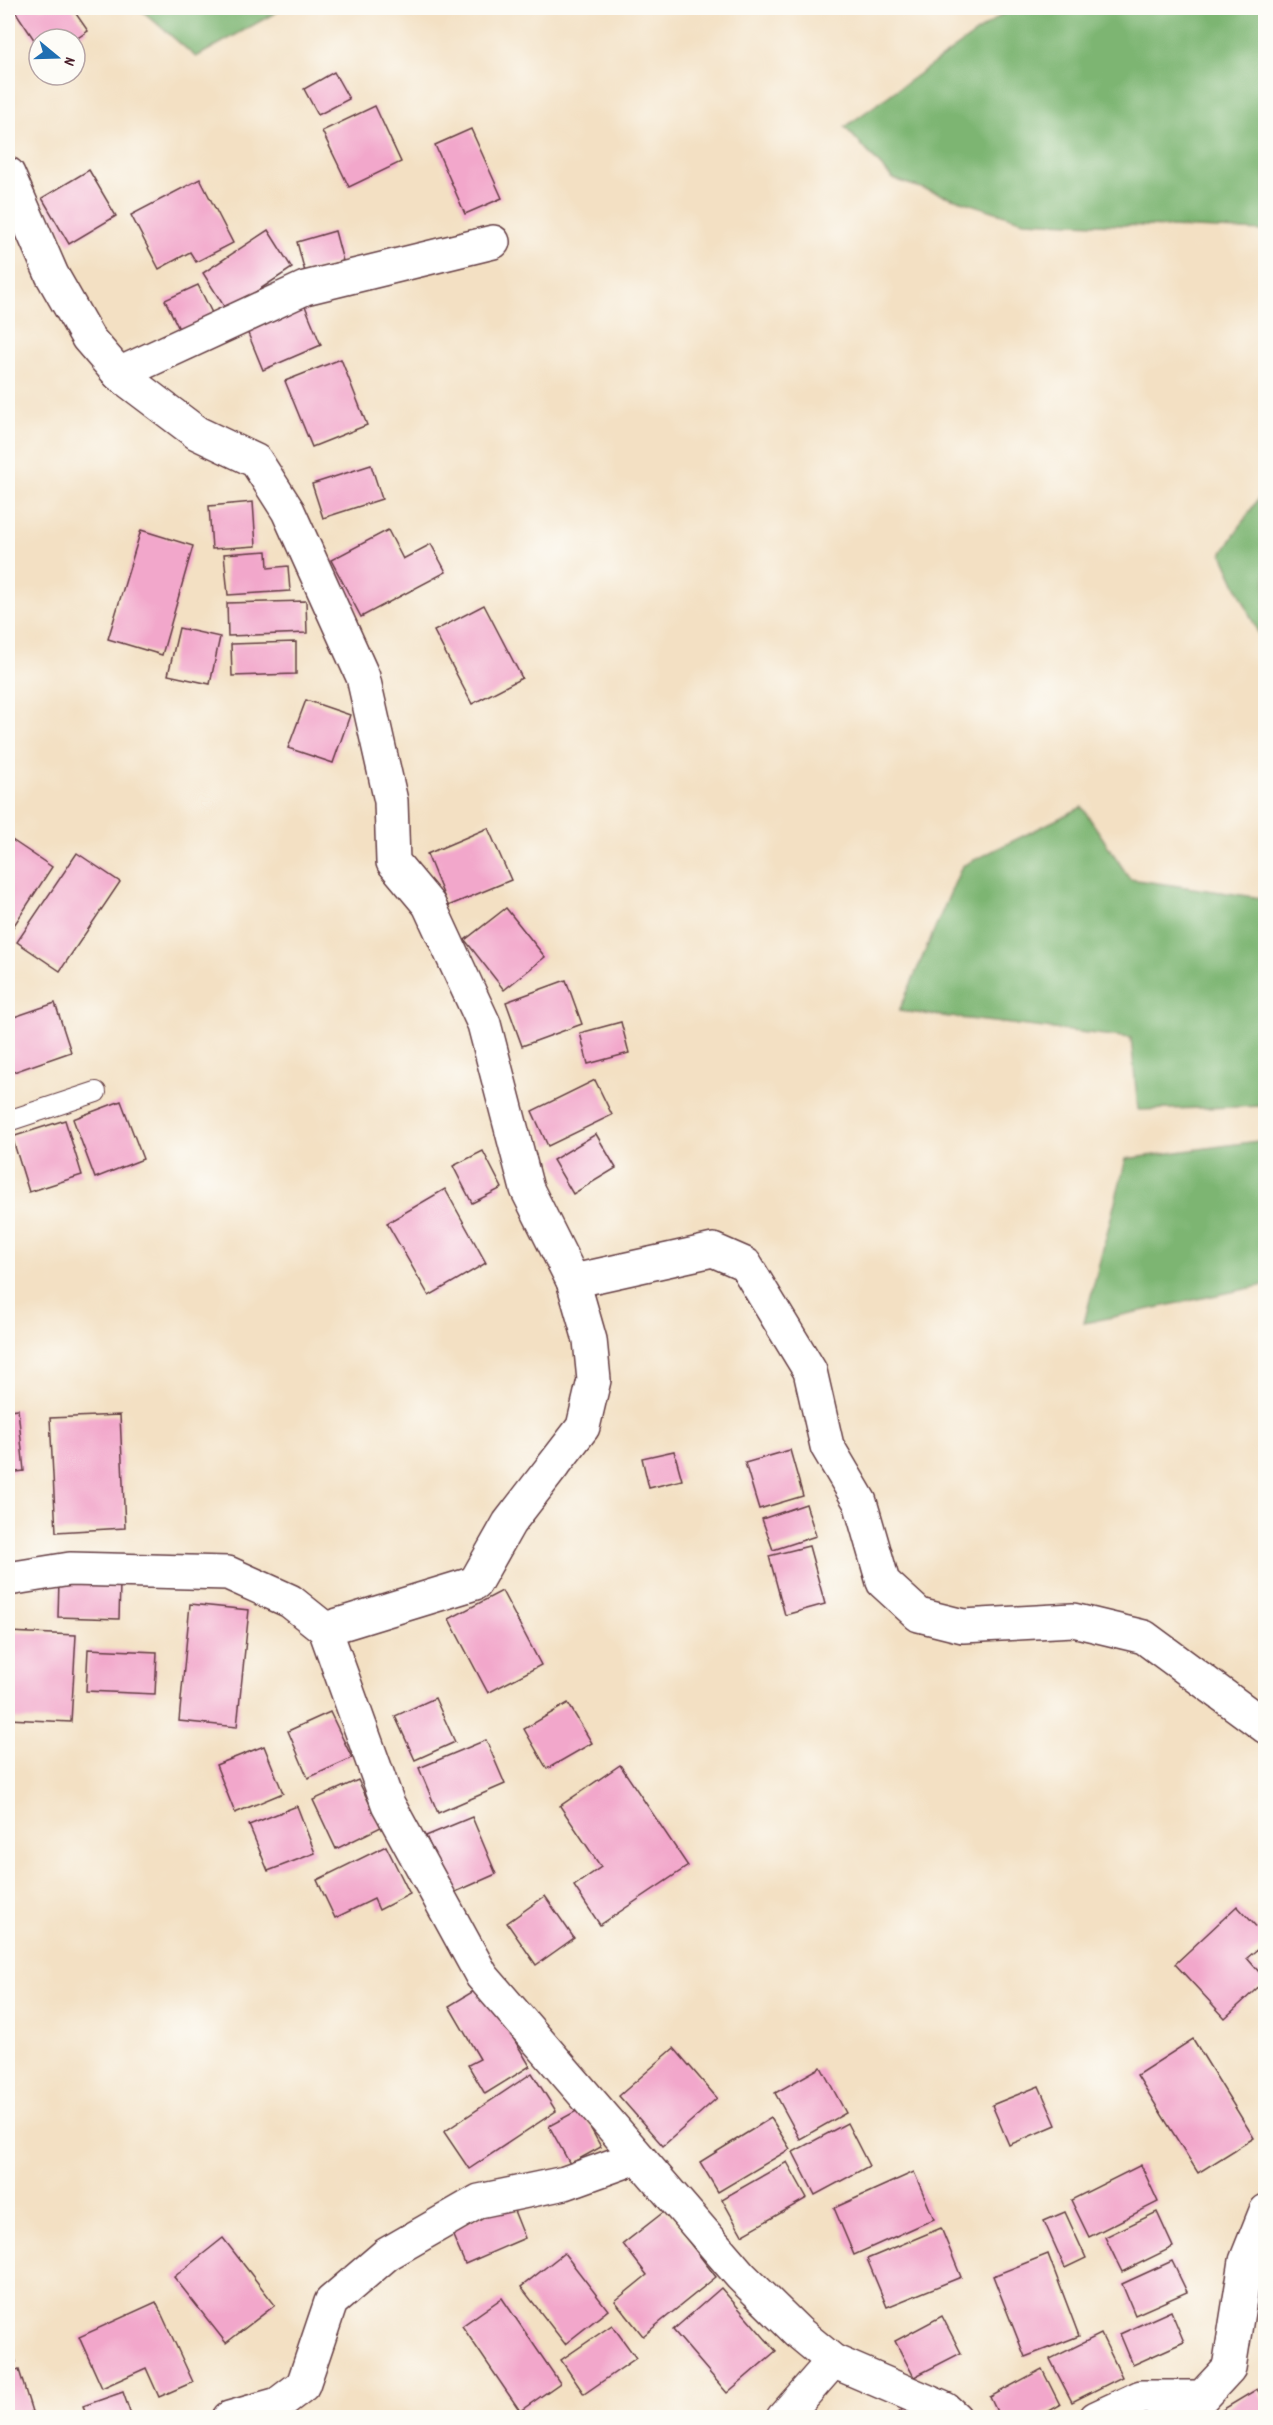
<svg xmlns="http://www.w3.org/2000/svg" width="1273" height="2425" font-family="Dekko,sans-serif">
	<rect width="100%" height="100%" fill="#fdfcf7"/>
	<filter id="ink" filterUnits="userSpaceOnUse"><feTurbulence type="fractalNoise" baseFrequency=".0167" numOctaves="2"/><feDisplacementMap in="SourceGraphic" scale="12" xChannelSelector="R" yChannelSelector="G"/><feConvolveMatrix kernelMatrix="1 2 1 2 8 2 1 2 1" color-interpolation-filters="sRGB"/></filter>
	<filter id="wash" filterUnits="userSpaceOnUse"><feTurbulence type="fractalNoise" baseFrequency=".008" numOctaves="4" result="noise"/><feDisplacementMap in="SourceGraphic" scale="24" xChannelSelector="R" yChannelSelector="G"/><feGaussianBlur stdDeviation="1.35" result="paint"/><feColorMatrix in="noise" values="0 0 0 0 0 0 0 0 0 0 0 0 0 0 0 0 0 1.4 0 .05"/><feComposite in="paint" operator="in"/></filter>
	<g filter="url(#wash)">
		<rect width="100%" height="100%" fill="#f3e0c3"/>
		<!-- forest -->
		<g fill="#7db572" stroke="#646a4e" stroke-width="1.5">
			<path d="M139 8H284L196 57Z"/>
			<path d="M1011 8H1265V231L1024 221 893 179 845 127Z"/>
			<path d="M1265 488H1266L1265 648 1222 554Z"/>
			<path d="M1082 807 1130 879 1255 897 1265 901V1106L1138 1110 1131 1038 899 1011 962 866Z"/>
			<path d="M1265 1140V1285L1084 1323 1126 1159Z"/>
		</g>
		<g id="blocks">
			<!-- building -->
			<g fill="#f2a7cb">
				<path d="M13 8H72L88 31 76 39H39V47Z"/>
				<path d="M334 72 349 99 318 115 304 89Z"/>
				<path d="M375 106 401 162 349 187 322 131Z"/>
				<path d="M471 129 502 198 465 214 435 145Z"/>
				<path d="M89 170 116 216 69 244 42 198Z"/>
				<path d="M200 179 233 243 196 262 190 252 159 269 131 215Z"/>
				<path d="M268 230 292 268 227 311 203 273Z"/>
				<path d="M335 231 343 261 305 272 297 242Z"/>
				<path d="M198 285 213 315 180 331 165 300Z"/>
				<path d="M305 306 321 345 263 370 247 331Z"/>
				<path d="M341 359 367 425 312 447 285 381Z"/>
				<path d="M371 465 382 499 323 518 312 484Z"/>
				<path d="M253 502 256 546 212 549 209 506Z"/>
				<path d="M141 530 193 546 162 655 108 639Z"/>
				<path d="M388 530 403 559 431 544 446 572 361 617 331 560Z"/>
				<path d="M267 551 268 568 288 566 290 591 228 595 224 554Z"/>
				<path d="M306 601 307 633 228 636 227 603Z"/>
				<path d="M484 605 522 678 472 704 434 631Z"/>
				<path d="M179 628 220 637 210 684 168 675Z"/>
				<path d="M296 642V674L232 676 231 644Z"/>
				<path d="M306 700 350 715 333 763 288 748Z"/>
				<path d="M488 828 511 880 448 906 427 854Z"/>
				<path d="M9 838 52 867 11 930 8 928Z"/>
				<path d="M77 853 120 882 60 971 17 942Z"/>
				<path d="M506 908 545 957 504 990 465 940Z"/>
				<path d="M566 980 582 1024 522 1046 506 1002Z"/>
				<path d="M55 1003 71 1052 8 1074V1019Z"/>
				<path d="M621 1022 629 1053 588 1064 580 1033Z"/>
				<path d="M595 1080 612 1115 548 1146 532 1111Z"/>
				<path d="M121 1101 143 1159 95 1178 73 1119Z"/>
				<path d="M65 1120 82 1175 29 1192 12 1137Z"/>
				<path d="M596 1134 616 1168 573 1194 553 1160Z"/>
				<path d="M483 1151 502 1188 472 1203 453 1166Z"/>
				<path d="M445 1189 486 1263 429 1296 387 1223Z"/>
				<path d="M18 1409 24 1471 8 1473V1410Z"/>
				<path d="M120 1415 125 1528 56 1532 50 1418Z"/>
				<path d="M790 1450 803 1496 759 1509 745 1463Z"/>
				<path d="M674 1451 682 1480 649 1488 642 1458Z"/>
				<path d="M806 1504 816 1536 773 1550 762 1519Z"/>
				<path d="M809 1546 825 1604 785 1615 769 1556Z"/>
				<path d="M59 1581 120 1583 119 1619 58 1617Z"/>
				<path d="M502 1591 541 1665 488 1693 449 1619Z"/>
				<path d="M190 1604 249 1610 237 1727 179 1721Z"/>
				<path d="M8 1632 76 1635 71 1722 8 1719Z"/>
				<path d="M88 1649 157 1652 155 1694 86 1691Z"/>
				<path d="M435 1698 455 1742 415 1760 395 1716Z"/>
				<path d="M568 1703 592 1743 547 1769 524 1729Z"/>
				<path d="M330 1712 352 1758 308 1778 288 1731Z"/>
				<path d="M486 1740 505 1784 438 1813 419 1768Z"/>
				<path d="M264 1746 283 1793 235 1813 216 1765Z"/>
				<path d="M620 1765 688 1866 600 1925 574 1886 601 1867 560 1806Z"/>
				<path d="M358 1780 381 1827 336 1849 313 1800Z"/>
				<path d="M297 1806 315 1853 268 1871 249 1825Z"/>
				<path d="M472 1817 496 1874 451 1894 426 1836Z"/>
				<path d="M386 1846 410 1894 379 1910 374 1899 335 1918 317 1880Z"/>
				<path d="M545 1896 574 1938 536 1965 507 1923Z"/>
				<path d="M1237 1906 1266 1937V1942L1247 1958 1266 1980 1225 2018 1175 1964Z"/>
				<path d="M482 1986 530 2066 485 2094 468 2065 480 2059 449 2006Z"/>
				<path d="M1193 2039 1254 2138 1198 2173 1137 2075Z"/>
				<path d="M674 2048 717 2098 663 2146 619 2096Z"/>
				<path d="M821 2067 846 2113 800 2139 775 2093Z"/>
				<path d="M532 2073 556 2111 469 2169 444 2132Z"/>
				<path d="M1039 2086 1056 2125 1009 2145 992 2105Z"/>
				<path d="M580 2109 601 2147 570 2164 549 2126Z"/>
				<path d="M771 2118 790 2149 718 2192 700 2162Z"/>
				<path d="M847 2123 869 2166 815 2195 793 2152Z"/>
				<path d="M787 2162 807 2198 742 2235 722 2199Z"/>
				<path d="M1141 2165 1158 2202 1089 2237 1071 2200Z"/>
				<path d="M914 2172 934 2219 854 2255 834 2208Z"/>
				<path d="M511 2203 525 2238 465 2264 450 2229Z"/>
				<path d="M665 2211 716 2277 643 2336 615 2301 647 2275 623 2244Z"/>
				<path d="M1065 2212 1086 2258 1065 2268 1044 2221Z"/>
				<path d="M1157 2212 1173 2247 1122 2272 1105 2237Z"/>
				<path d="M941 2228 961 2277 887 2307 867 2259Z"/>
				<path d="M223 2238 275 2305 226 2343 174 2277Z"/>
				<path d="M564 2253 608 2310 565 2344 521 2287Z"/>
				<path d="M1048 2254 1079 2336 1025 2357 993 2276Z"/>
				<path d="M1172 2261 1187 2292 1135 2315 1122 2284Z"/>
				<path d="M721 2288 776 2351 727 2393 673 2330Z"/>
				<path d="M502 2298 560 2383 520 2411 462 2326Z"/>
				<path d="M156 2302 193 2382 159 2397 146 2368 102 2388 79 2337Z"/>
				<path d="M1171 2311 1184 2342 1133 2365 1120 2334Z"/>
				<path d="M942 2316 961 2353 914 2377 895 2341Z"/>
				<path d="M612 2325 636 2358 584 2394 561 2360Z"/>
				<path d="M1101 2334 1122 2377 1072 2402 1050 2359Z"/>
				<path d="M8 2336 16 2362 8 2365Z"/>
				<path d="M1042 2369 1060 2405 1037 2418H1000L990 2397Z"/>
				<path d="M19 2370 34 2418H8V2373Z"/>
				<path d="M1257 2389 1266 2405V2418H1209Z"/>
				<path d="M123 2392 132 2418H87L83 2406Z"/>
				<path d="M912 2402 923 2418H892Z"/>
			</g>
		</g>
	</g>
	<g filter="url(#ink)">
		<use href="#blocks" fill-opacity="0" stroke="#633c42" stroke-width="1.5"/>
		<g fill="none" stroke-linecap="round" stroke-linejoin="round">
			<defs>
				<path id="service" d="M8 1121 96 1092"/>
				<g id="minor">
					<path d="M8 174 52 275 88 338 119 374 197 433 256 461 288 511 363 677 391 801 393 862 429 905 484 1024 527 1189 573 1281 590 1340 594 1380 583 1427 509 1523 475 1583 325 1629"/>
					<path d="M119 374 305 288 493 242"/>
					<path d="M573 1281 713 1250 745 1264 810 1371 827 1446 860 1502 883 1582 919 1615 963 1626 1073 1620 1144 1637 1266 1727"/>
					<path d="M8 1579 70 1569 228 1573 290 1601 325 1629 388 1804 482 1976 741 2276 798 2332 833 2361 945 2409 955 2418"/>
					<path d="M229 2418 278 2404 303 2385 331 2302 387 2254 479 2201 565 2183 637 2157"/>
					<path d="M783 2418 833 2361"/>
					<path d="M1096 2418 1141 2397H1202L1229 2368 1246 2261 1266 2211"/>
				</g>
			</defs>
			<!-- service casing -->
			<use href="#service" stroke="#633c42" stroke-width="22"/>
			<!-- minor casing -->
			<use href="#minor" stroke="#633c42" stroke-width="36"/>
			<!-- service -->
			<use href="#service" stroke="#fff" stroke-width="20"/>
			<!-- minor -->
			<use href="#minor" stroke="#fff" stroke-width="33"/>
		</g>
	</g>
	<!-- margin -->
	<rect width="1273" height="2425" fill="none" stroke="#fdfcf7" stroke-width="30"/>
	<!-- north arrow -->
	<g transform="translate(57 57) rotate(109)"><circle r="28" fill="#fdfcf7" stroke="#b5a4a5" stroke-width="1.5"/>
	<path d="M0-4.5L10 22L0 15L-10 22Z" fill="#1f6fb2"/>
	<text y="-9" font-size="16" font-weight="bold" text-anchor="middle" fill="#4a1f2b">N</text>
	</g>
</svg>
